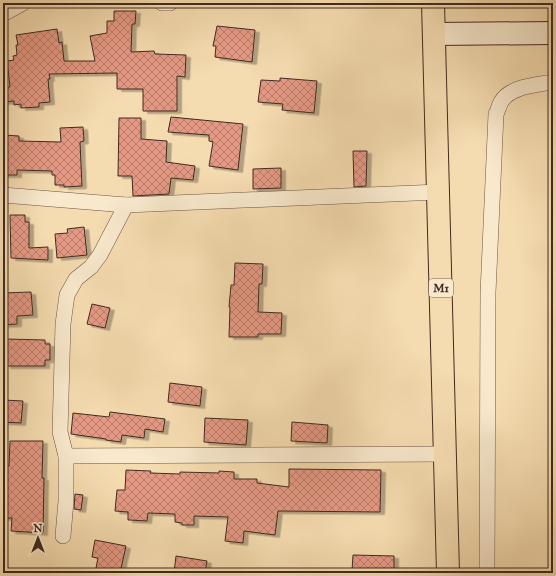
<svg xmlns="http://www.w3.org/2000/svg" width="556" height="576" font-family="'IM FELL Great Primer',serif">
	<defs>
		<pattern id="building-cross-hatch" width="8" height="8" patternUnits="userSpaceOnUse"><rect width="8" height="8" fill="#e59984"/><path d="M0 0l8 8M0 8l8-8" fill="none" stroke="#bb7d6c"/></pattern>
		<filter id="shadow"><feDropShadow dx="4.5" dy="2.5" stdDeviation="0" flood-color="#0004"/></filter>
	</defs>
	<rect width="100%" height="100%" fill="#f5dcb0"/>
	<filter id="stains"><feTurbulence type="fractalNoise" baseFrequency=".005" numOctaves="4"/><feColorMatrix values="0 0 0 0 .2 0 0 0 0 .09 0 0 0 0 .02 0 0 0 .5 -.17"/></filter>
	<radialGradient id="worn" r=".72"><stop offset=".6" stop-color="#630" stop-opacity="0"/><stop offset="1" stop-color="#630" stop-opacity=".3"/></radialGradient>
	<!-- building -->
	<g fill="url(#building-cross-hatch)" stroke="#402a21" filter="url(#shadow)">
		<path d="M114 11H136L135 24H132L131 52 154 51 155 54 186 55 185 77 177 76V111H143V89H117V73L49 74 50 79H48L50 102 39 103V107L21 108V104L14 105V101L3 102V87H10L7 61 14 60 13 56 17 55 16 45H18L16 35 57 29 59 43 62 42 64 61H95L90 36 107 33V21H114Z"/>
		<path d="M217 26 255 30 252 62 215 57 216 46H213Z"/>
		<path d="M280 78 317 81 314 113 282 110 283 104 258 102 261 80 280 81Z"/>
		<path d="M171 117 243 124 238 170 209 166 213 142 209 141V135L168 132Z"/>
		<path d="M119 118H141V139L167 141 166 162 195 166 193 180 171 178 169 194 133 196 132 176H118Z"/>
		<path d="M83 127 84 141 80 142 82 186 64 187V185H55V175H52V171L17 170V175H3V135L19 136V141L61 142 60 128Z"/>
		<path d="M353 151H367L366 186 354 187Z"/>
		<path d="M281 168V188L253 189V169Z"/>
		<path d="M10 215H25V222H29V248L48 247V260L11 258Z"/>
		<path d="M84 227 87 255 57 258 55 234 68 233 67 229Z"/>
		<path d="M235 263 263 264 262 284H259L258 312 282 313 281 334H258V337H229L230 307H229L231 285H234Z"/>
		<path d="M31 292 33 315 17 316V324L3 325V293Z"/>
		<path d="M92 304 110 308 105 328 87 324Z"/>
		<path d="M6 339 45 340V344H50V360H45V366H6Z"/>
		<path d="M170 383 202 387 200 406 168 402Z"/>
		<path d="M3 400 23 401 21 423 3 422Z"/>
		<path d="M110 412 165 419 163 432 145 429 144 438 122 435 121 442 106 440V439L71 434 73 413 109 417Z"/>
		<path d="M205 418 248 420 246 445 204 442Z"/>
		<path d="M292 422 328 425 327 443 291 441Z"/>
		<path d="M10 441H43L42 478H44L43 533 11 531 12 518H3V465L9 466Z"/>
		<path d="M289 469 381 470 380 512 278 511 275 535 244 531 243 543 225 541 228 517 194 516V525H182V523L175 522V514L148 513 147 521 130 520H128V512L115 511 117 490H125L126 470 151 471 150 473 180 474V472L219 473V471L234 472V479H257V483L289 487Z"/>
		<path d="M75 494 83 495 81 510 74 509Z"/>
		<path d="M95 540 126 546 120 573H95L98 558 92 557Z"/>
		<path d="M353 555 394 556V573L352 571Z"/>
		<path d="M176 556 207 561 205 573H174Z"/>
	</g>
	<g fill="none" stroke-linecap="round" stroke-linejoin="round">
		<defs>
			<g id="street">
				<path d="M162 3H170"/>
				<path d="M3 14 23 3"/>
				<path d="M3 195 126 205 439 192"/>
				<path d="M66 456 445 454"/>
				<path d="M63 536 66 501V456L60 432 63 324 67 295 76 279 91 267 100 255 126 205"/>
				<path d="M487 573 488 293 496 114C498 111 499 105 501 102 510 86 537 85 553 82"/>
			</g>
			<path id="secondary" d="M434 34 553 33"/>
			<path id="highway" d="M433 3 448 573"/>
		</defs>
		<!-- street casing -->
		<use href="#street" stroke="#6d5645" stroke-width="16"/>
		<!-- secondary casing -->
		<use href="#secondary" stroke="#402a21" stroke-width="24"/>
		<!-- highway casing -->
		<use href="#highway" stroke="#402a21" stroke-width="24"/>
		<!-- street -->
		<use href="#street" stroke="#f8e8cc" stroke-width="15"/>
		<!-- secondary -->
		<use href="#secondary" stroke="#f8e8cc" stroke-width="22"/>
		<!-- highway -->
		<use href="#highway" stroke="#f5dcb0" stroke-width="22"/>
	</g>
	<g text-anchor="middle" stroke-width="4" stroke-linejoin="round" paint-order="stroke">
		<!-- shield labels -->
		<rect fill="#f8e8cc" stroke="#776354" stroke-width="1" x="429" y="279" width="24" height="18" rx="3"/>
		<g font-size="11" font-weight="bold" fill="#402a21">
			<text x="441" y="292">M1</text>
		</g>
	</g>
	<!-- margin -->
	<rect width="556" height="576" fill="none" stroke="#f5dcb0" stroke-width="16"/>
	<rect x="4" y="4" width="548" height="568" fill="none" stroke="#402a21" stroke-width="2"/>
	<rect x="8" y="8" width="540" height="560" fill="none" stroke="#402a21"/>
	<!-- north arrow -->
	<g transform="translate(38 538)" stroke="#f8e8cc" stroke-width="3" paint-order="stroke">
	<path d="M0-3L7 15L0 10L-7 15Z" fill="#402a21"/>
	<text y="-6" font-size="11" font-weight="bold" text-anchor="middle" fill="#402a21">N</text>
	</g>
	<rect width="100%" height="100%" filter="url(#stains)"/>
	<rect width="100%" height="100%" fill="url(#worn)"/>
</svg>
